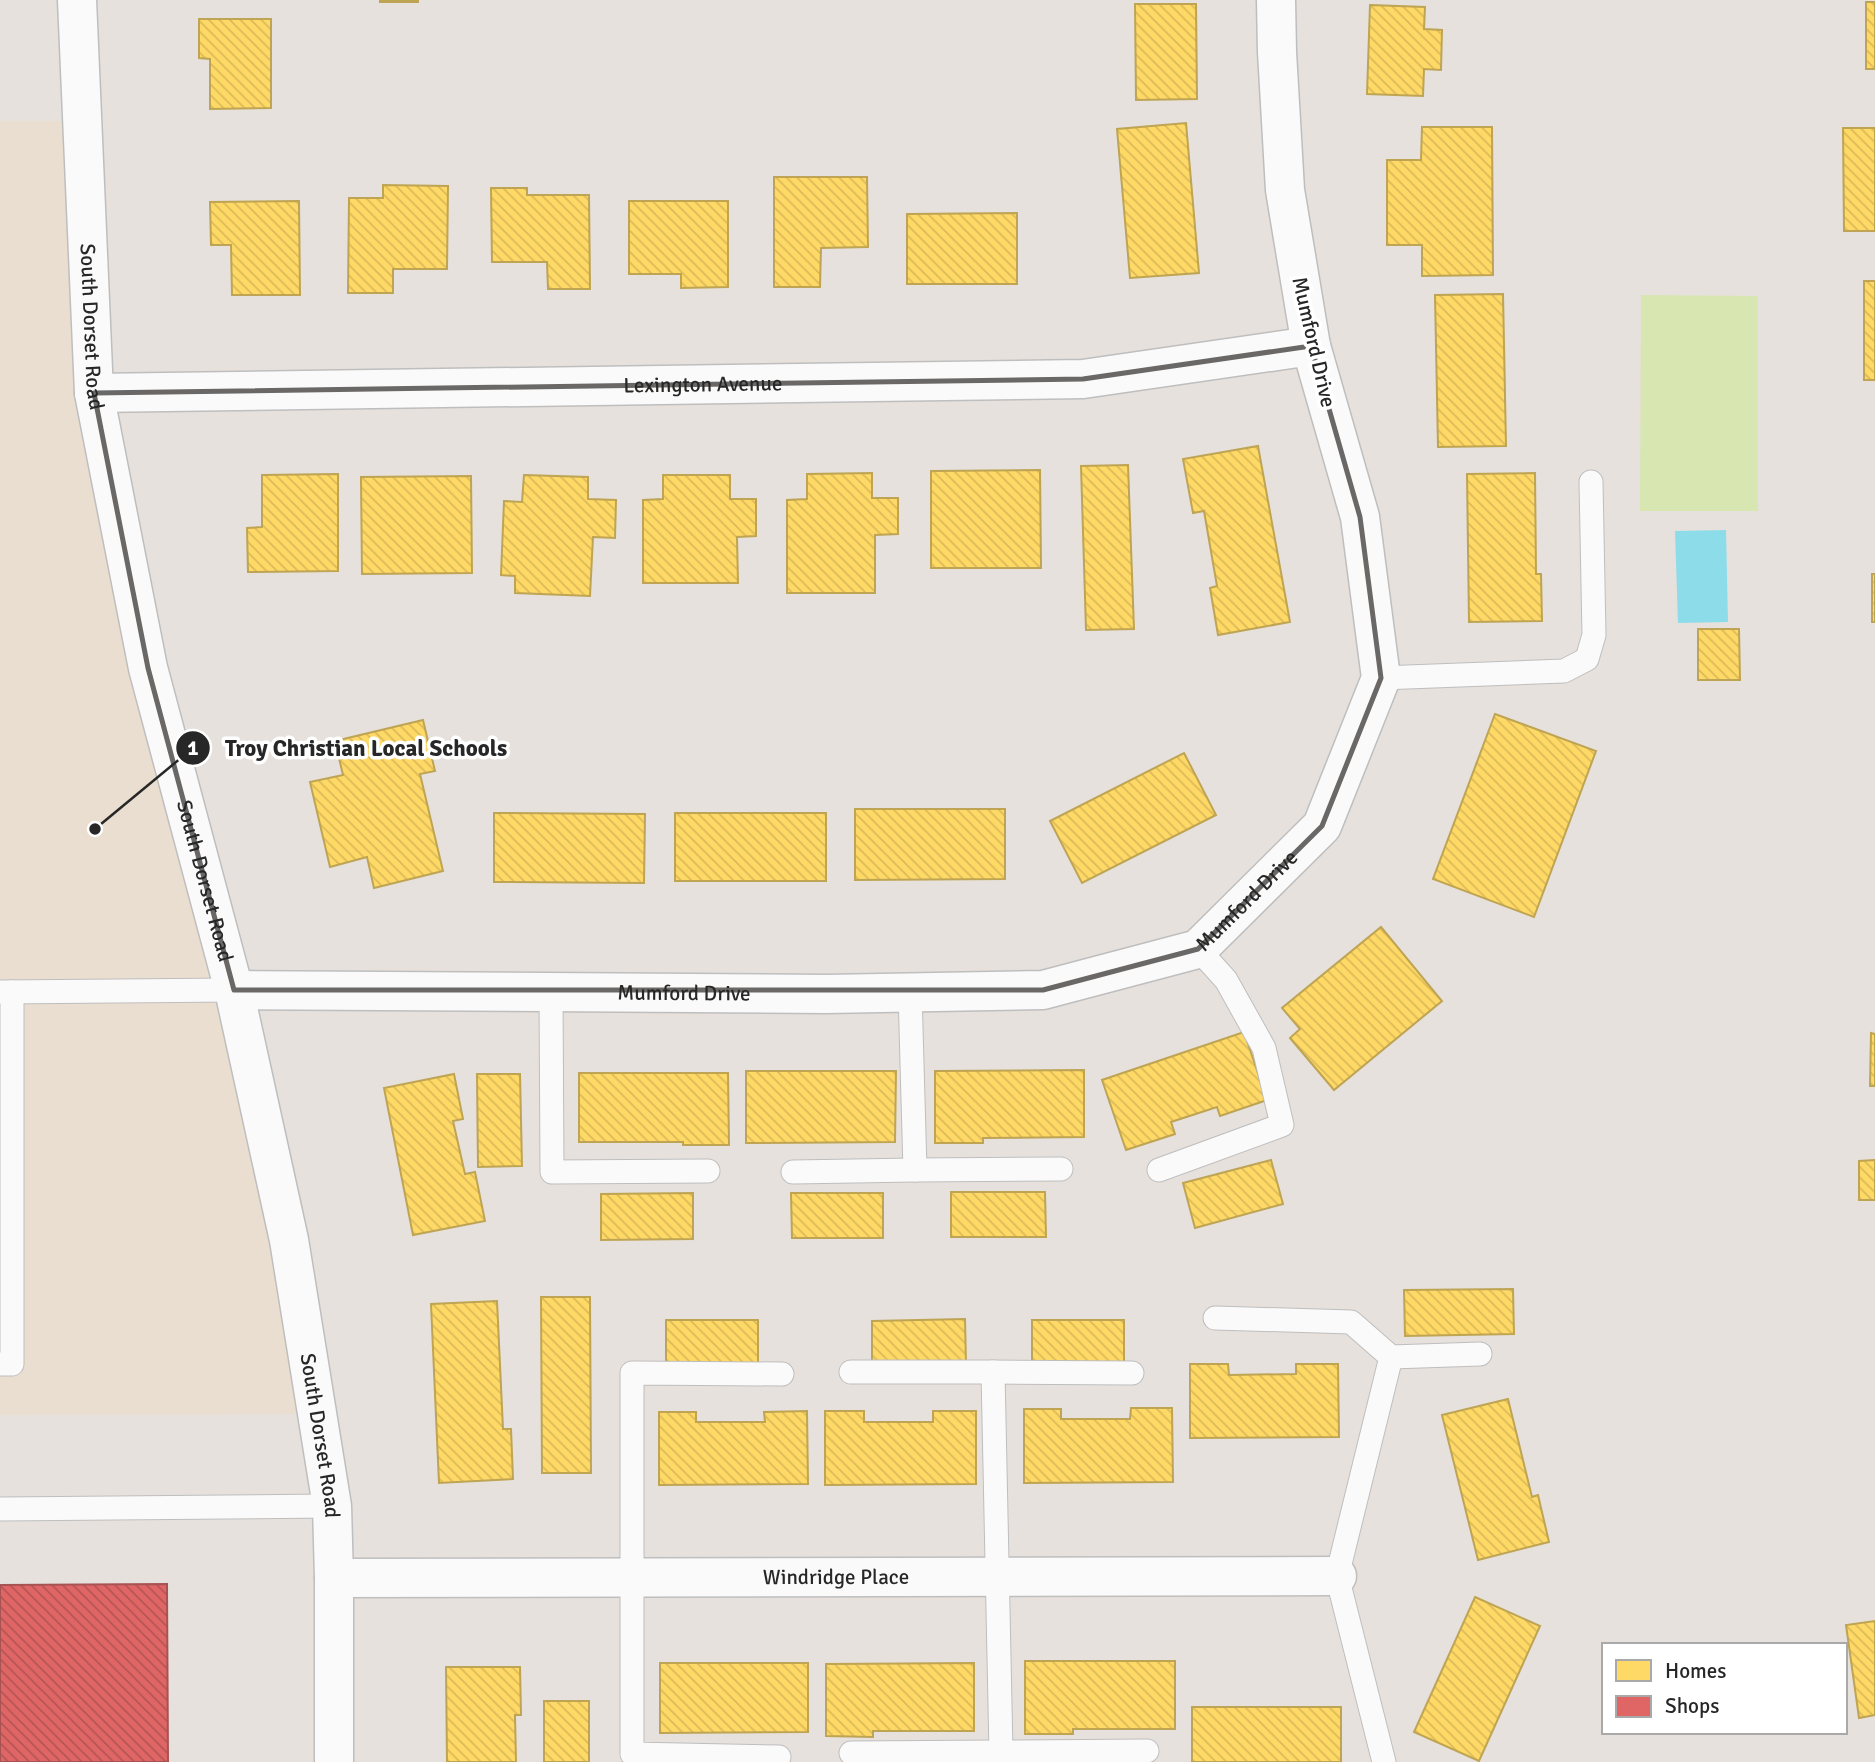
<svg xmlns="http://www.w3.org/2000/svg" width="1875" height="1762" font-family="Signika,sans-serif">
	<defs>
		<pattern id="homes-back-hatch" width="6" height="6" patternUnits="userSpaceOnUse" patternTransform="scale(1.75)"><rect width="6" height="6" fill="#ffd966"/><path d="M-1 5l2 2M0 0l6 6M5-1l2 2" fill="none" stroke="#dbba58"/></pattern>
		<pattern id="shops-back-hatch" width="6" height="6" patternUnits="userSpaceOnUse" patternTransform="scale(1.75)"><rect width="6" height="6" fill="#e06666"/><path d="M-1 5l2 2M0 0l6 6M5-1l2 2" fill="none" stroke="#b65454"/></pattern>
	</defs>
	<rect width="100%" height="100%" fill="#e6e1dc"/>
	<!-- education -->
	<path fill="#eaded0" d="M0 121H82L94 393 317 1414 0 1415Z"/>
	<!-- pitch -->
	<path fill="#d8e6b1" d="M1641 295 1758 296V511H1640Z"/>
	<!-- water -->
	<path fill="#8ddcea" d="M1726 530 1728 622 1678 623 1675 531Z"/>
	<!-- homes -->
	<g fill="url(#homes-back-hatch)" stroke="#bea453" stroke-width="2">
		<rect x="380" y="0" width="38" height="2"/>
		<rect x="1866" y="2" width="9" height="67"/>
		<path d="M1135 4H1196L1197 99 1136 100Z"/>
		<path d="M1370 5 1425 7 1424 29 1442 30 1441 70 1424 69 1423 96 1367 94Z"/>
		<path d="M199 19H271V108L210 109V59L199 58Z"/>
		<path d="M1186 123 1199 273 1130 278 1117 129Z"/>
		<path d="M1422 127H1492L1493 275 1422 276V245H1387V160H1421Z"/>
		<path d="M1843 128H1875V231H1844Z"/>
		<path d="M774 177H867L868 247 821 248 820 287H774Z"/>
		<path d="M383 185 448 186 447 269H393V293H348L349 198H383Z"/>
		<path d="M491 188H527V195H589L590 289H548L547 262H492Z"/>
		<path d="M299 201 300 295H232L231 245H211L210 202Z"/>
		<path d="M629 201H728V287L681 288V274H629Z"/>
		<path d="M1017 213V284H907V214Z"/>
		<rect x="1864" y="281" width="11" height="99"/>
		<path d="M1503 294 1506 446 1438 447 1435 295Z"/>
		<path d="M1258 446 1290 622 1218 635 1210 588 1217 586 1204 511 1193 513 1183 459Z"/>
		<path d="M1128 465 1134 629 1086 630 1081 466Z"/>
		<path d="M1040 470 1041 568H931V471Z"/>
		<path d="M872 473V498H898V534L875 535V593H787V500L807 499V474Z"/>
		<path d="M1535 473 1536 574H1541L1542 621 1469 622 1467 474Z"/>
		<path d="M338 474V571L248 572 247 528 262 527V475Z"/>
		<path d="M524 475 588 477V499L616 500 615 538 593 537 590 596 515 593V576L501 575 504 501 522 502Z"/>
		<path d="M663 475H730V499H756V536L737 537 738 583H643V500L663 499Z"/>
		<path d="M471 476 472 573 362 574 361 477Z"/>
		<rect x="1872" y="574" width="3" height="48"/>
		<path d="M1698 629H1739L1740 680H1698Z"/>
		<path d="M1495 714 1596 751 1534 917 1433 879Z"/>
		<path d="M423 720 435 771 420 774 443 871 374 888 367 857 330 867 310 782 343 775 335 741Z"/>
		<path d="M1184 753 1216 815 1082 883 1050 821Z"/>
		<path d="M855 809H1005V879L855 880Z"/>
		<path d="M494 813 645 814 644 883 494 882Z"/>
		<rect x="675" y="813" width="151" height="68"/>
		<path d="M1381 927 1442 1001 1334 1090 1290 1038 1300 1029 1282 1008Z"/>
		<path d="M1244 1032 1267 1100 1220 1116 1217 1107 1171 1122 1175 1134 1126 1150 1102 1080Z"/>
		<path d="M1871 1033 1875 1034V1086H1870Z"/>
		<path d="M1084 1070V1137L983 1138V1143H935V1071Z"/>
		<path d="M746 1071H896L895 1142 746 1143Z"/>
		<path d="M579 1073H728L729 1145H683V1142H579Z"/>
		<path d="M454 1074 463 1119 453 1121 465 1174 475 1172 485 1221 413 1235 384 1088Z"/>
		<path d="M477 1074H520L522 1166 478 1167Z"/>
		<path d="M1271 1160 1283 1204 1195 1228 1183 1183Z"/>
		<path d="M1875 1160V1200H1859V1161Z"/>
		<path d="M951 1192H1045L1046 1237H951Z"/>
		<path d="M693 1193V1239L601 1240V1194Z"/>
		<path d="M791 1193H883V1238H792Z"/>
		<path d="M1513 1289 1514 1334 1405 1336 1404 1290Z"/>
		<path d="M541 1297H590L591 1473H542Z"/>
		<path d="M497 1301 503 1429H511L513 1479 439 1483 431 1304Z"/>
		<path d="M965 1319 966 1364 872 1365V1321Z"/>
		<rect x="666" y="1320" width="92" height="45"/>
		<rect x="1032" y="1320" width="92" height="44"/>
		<path d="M1190 1364H1228L1229 1375 1296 1374V1364H1338L1339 1437 1190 1438Z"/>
		<path d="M1508 1399 1532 1497 1538 1495 1549 1542 1478 1560 1442 1415Z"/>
		<path d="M1131 1408H1172L1173 1482 1024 1483V1409H1061V1419H1130Z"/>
		<path d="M807 1411 808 1484 659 1485V1412H696V1422H765L764 1412Z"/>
		<path d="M825 1411H864V1422H933V1411H976V1484L825 1485Z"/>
		<path d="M1475 1597 1540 1626 1479 1761 1414 1732Z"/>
		<path d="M1875 1621V1715L1859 1718 1846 1625Z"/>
		<path d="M1025 1661H1175V1729H1073V1734H1025Z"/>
		<path d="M660 1663H808V1732L660 1733Z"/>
		<path d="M974 1663V1731H873V1737L826 1736V1664Z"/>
		<path d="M446 1667H520L521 1715H515L516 1762H447Z"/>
		<rect x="544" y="1701" width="45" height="61"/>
		<rect x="1192" y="1707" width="149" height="55"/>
	</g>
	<!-- shops -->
	<path fill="url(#shops-back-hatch)" stroke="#a85353" stroke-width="2" d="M167 1584 168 1762H0V1585Z"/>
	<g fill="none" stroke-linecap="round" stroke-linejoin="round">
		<defs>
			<g id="lane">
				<path d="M1381 678 1564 671 1587 659 1594 635 1591 482"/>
				<path d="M0 992 234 990"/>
				<path d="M551 992 552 1172 708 1171"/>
				<path d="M910 992 915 1170 1061 1169"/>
				<path d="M1159 1170 1282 1125 1264 1048 1226 980 1198 949"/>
				<path d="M793 1172 915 1170"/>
				<path d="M1215 1318 1351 1322 1391 1357 1337 1576 1384 1762"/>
				<path d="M1391 1357 1480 1354"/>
				<path d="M0 1364H12V992"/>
				<path d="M851 1372H993L1001 1752 1147 1751"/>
				<path d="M993 1372 1132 1373"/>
				<path d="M0 1509 332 1506"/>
				<path d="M851 1753 1001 1752"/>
				<path d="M779 1757 632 1754V1373L782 1374"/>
			</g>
			<g id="street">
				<path id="s1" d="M77 0 94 393 148 668 234 990 289 1240 332 1506 334 1578V1762"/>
				<path id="s2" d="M94 393 1083 379 1311 346"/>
				<path id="s3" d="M234 990 826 994 1043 990 1198 949 1322 826 1381 678 1360 517 1311 346 1285 190 1277 52 1276 0"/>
				<path id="s4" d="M334 1578 1337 1576"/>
			</g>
		</defs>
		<!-- lane casing -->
		<use href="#lane" stroke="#bfbebe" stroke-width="25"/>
		<!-- street casing -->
		<use href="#street" stroke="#bfbebe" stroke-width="41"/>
		<!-- lane -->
		<use href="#lane" stroke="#fbfafa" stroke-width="23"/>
		<!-- street -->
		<use href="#street" stroke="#fbfafa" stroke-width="38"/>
	</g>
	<!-- marked area -->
	<path fill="none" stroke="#6a6866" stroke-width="5" stroke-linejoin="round" d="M1311 346 1360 517 1381 678 1322 826 1198 949 1043 990H234L148 668 94 393 1083 379Z"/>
	<g text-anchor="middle" stroke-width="7" stroke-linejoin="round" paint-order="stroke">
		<!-- street labels -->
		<g font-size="21" fill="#272727" stroke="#fff">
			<text dy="7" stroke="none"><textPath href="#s1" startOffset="327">South Dorset Road</textPath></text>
			<text transform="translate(1314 342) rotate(77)" y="7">Mumford Drive</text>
			<text dy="7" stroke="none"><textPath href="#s2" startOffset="609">Lexington Avenue</textPath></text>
			<text dy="7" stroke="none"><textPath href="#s1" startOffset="894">South Dorset Road</textPath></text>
			<text dy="7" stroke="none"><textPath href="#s3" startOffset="1038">Mumford Drive</textPath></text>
			<text dy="7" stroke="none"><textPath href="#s3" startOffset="450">Mumford Drive</textPath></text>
			<text dy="7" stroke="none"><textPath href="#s1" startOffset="1461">South Dorset Road</textPath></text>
			<text dy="7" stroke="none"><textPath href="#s4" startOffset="502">Windridge Place</textPath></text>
		</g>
	</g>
	<!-- callouts -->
	<path fill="none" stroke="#272727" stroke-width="2.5" d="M95 829L193 748"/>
	<g fill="#272727" stroke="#fff" stroke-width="2.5">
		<circle cx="95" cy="829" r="7"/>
		<circle cx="193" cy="748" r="18"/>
	</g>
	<g font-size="21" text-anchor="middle" font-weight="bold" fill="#fff">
		<text x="193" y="755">1</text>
	</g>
	<g font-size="23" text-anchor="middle" font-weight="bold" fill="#272727" stroke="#fff" stroke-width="7" stroke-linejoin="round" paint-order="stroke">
		<text x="366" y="756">Troy Christian Local Schools</text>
	</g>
	<!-- legend -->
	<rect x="1602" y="1643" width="245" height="91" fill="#ffffff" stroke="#a9a9a9" stroke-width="2"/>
	<rect x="1616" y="1660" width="35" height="21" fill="#ffd966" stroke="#a9a9a9" stroke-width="2"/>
	<text x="1665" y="1678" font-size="21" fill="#272727">Homes</text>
	<rect x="1616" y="1696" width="35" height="21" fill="#e06666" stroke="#a9a9a9" stroke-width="2"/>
	<text x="1665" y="1713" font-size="21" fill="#272727">Shops</text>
</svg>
